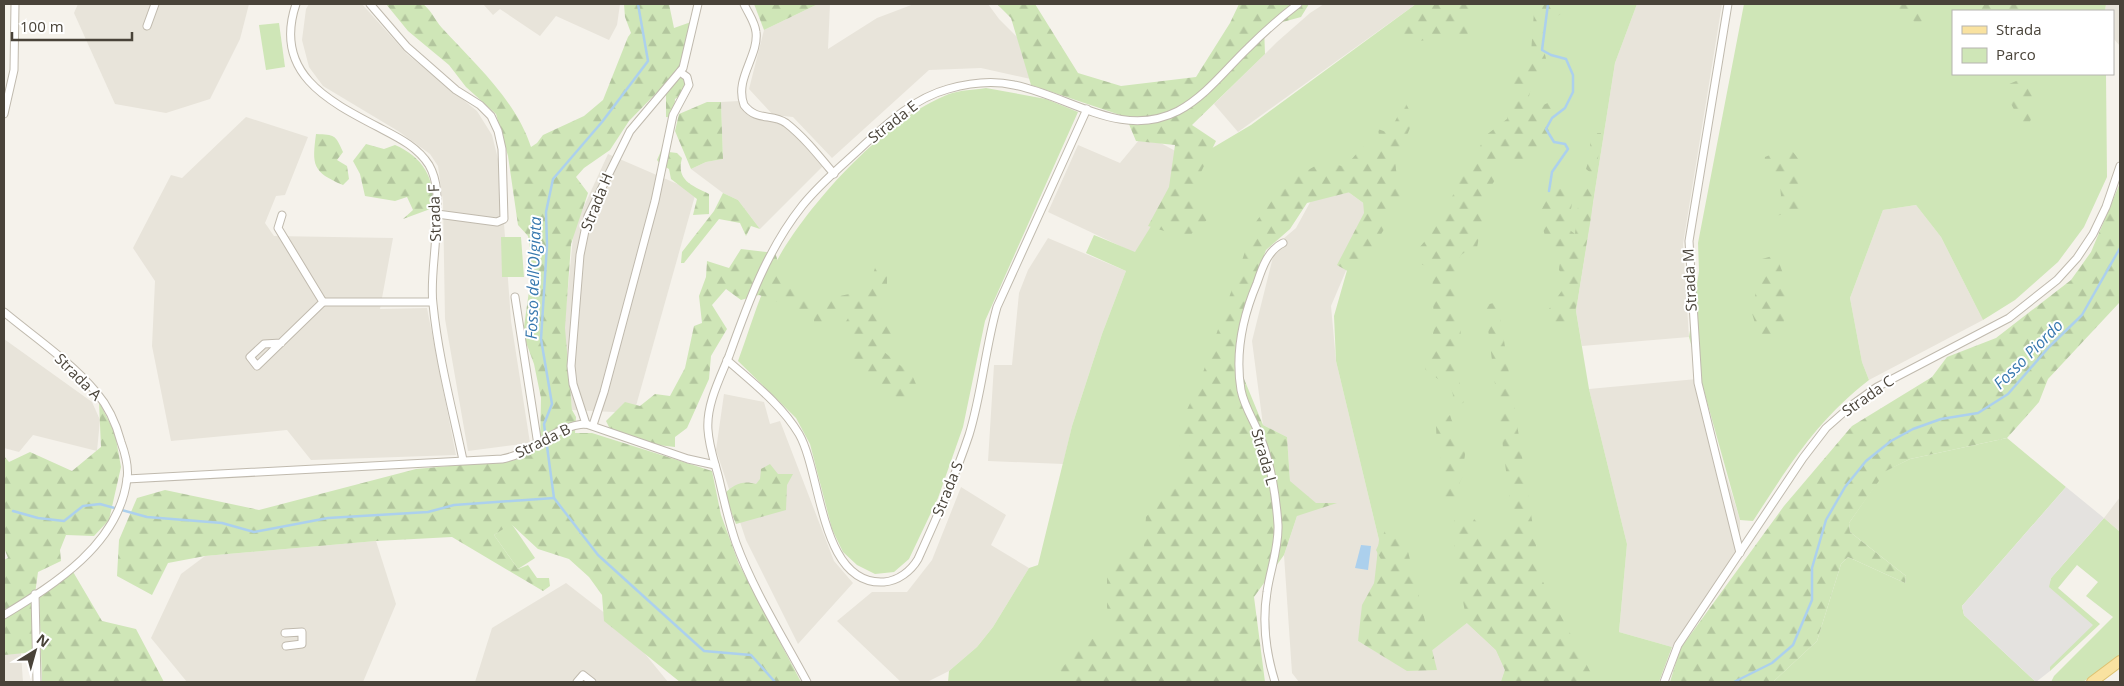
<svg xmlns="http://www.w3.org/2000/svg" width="2124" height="686" font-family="'Open Sans',sans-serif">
	<defs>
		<pattern id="forest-firs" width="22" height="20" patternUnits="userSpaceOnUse" patternTransform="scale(1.25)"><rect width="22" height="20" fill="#cfe6b7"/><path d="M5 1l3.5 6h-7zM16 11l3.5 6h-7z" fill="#b3c69e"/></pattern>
	</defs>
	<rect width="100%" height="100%" fill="#f5f2eb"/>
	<!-- residential -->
	<g fill="#e8e4da">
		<path d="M78 4H249L240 39 210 99 166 113 115 104 74 13Z"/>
		<path d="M309 4H362L407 54 477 111 492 135 500 167 511 321 530 443 468 451 445 319 443 202 438 166 430 154 398 131 323 86 309 67 302 40 306 9Z"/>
		<path d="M483 4H620L617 25 609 40 556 16 540 36 500 9 493 15Z"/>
		<path d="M818 4H830L828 49 877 18 914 4H988L999 19 1067 87 981 68 929 70 832 158 793 117 773 115 749 89 764 30Z"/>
		<path d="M1324 4H1416L1238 132 1214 104 1277 42 1310 13Z"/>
		<path d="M1637 4H1722L1683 244 1689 337 1582 346 1576 311 1615 63Z"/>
		<path d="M2106 4H2120V46L2113 38V11H2105Z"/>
		<path d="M739 101 759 118 786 126 823 166 760 229 738 200 723 193 691 169 706 162 723 159 721 102Z"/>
		<path d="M246 117 308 137 285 195 276 196 265 223 274 236 393 238 380 309 427 308 456 455 311 460 287 430 171 441 152 346 155 281 133 248 171 175 182 178Z"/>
		<path d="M1144 134 1192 160 1135 253 1048 212 1078 145 1120 163Z"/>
		<path d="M608 154 696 192 634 413 572 410 564 328 574 228Z"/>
		<path d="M1325 175 1377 213 1348 266 1331 306 1336 361 1385 565 1358 641 1407 670 1467 623 1496 650 1505 670 1501 682H1299L1292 673 1284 555 1297 516 1290 481 1287 437 1263 425 1252 341 1276 245 1296 228Z"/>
		<path d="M1916 205 1941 237 1983 320 1869 380 1862 362 1850 298 1883 210Z"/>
		<path d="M1048 238 1126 271 1102 334 1072 426 1063 464 988 461 994 365H1012L1019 293 1028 270Z"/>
		<path d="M4 339 92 402 100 420 97 451 33 435 19 452 4 448Z"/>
		<path d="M1697 379 1740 520V553L1672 647 1619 632 1627 544 1589 389Z"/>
		<path d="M724 394 764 402 770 424 780 421 834 561 853 583 798 644 746 540 716 450Z"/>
		<path d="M961 487 1006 515 991 545 1029 568 993 627 977 647 949 671 927 682H901L837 621 872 592H907L932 560Z"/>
		<path d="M2120 497V532L2104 518Z"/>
		<path d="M376 541 396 604 363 682H187L151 638 181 574 205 556Z"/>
		<path d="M566 583 624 628 668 682H475L492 628Z"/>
		<path d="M20 640 23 682H4V644Z"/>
	</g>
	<!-- green -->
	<g fill="#cfe6b7">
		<path d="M1416 4H1637L1615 63 1576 311 1589 389 1627 544 1619 632 1672 647 1659 682H1501L1505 670 1496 650 1467 623 1425 656 1368 638 1379 540 1336 361 1334 316 1348 267 1377 213 1325 175 1266 233 1189 470 1095 682H948L949 671 977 647 993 627 1029 568 1038 565 1072 426 1102 334 1126 271 1086 253 1094 235 1135 252 1192 160 1251 125Z"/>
		<path d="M1744 4H2106L2105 11H1953V74H2106L2107 177 2084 227 2058 262 2015 300 1983 320 1941 237 1916 205 1883 210 1850 298 1862 362 1869 380C1817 420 1788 467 1753 521L1740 520 1689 337 1699 271 1698 243Z"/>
		<path d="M279 23 285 67 266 70 259 25Z"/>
		<path d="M986 88 1046 99 1078 112 985 321 963 427 938 498 909 559 894 572 875 574 857 565 843 552 832 529 810 444 796 418 738 361C751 326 761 288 780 255 813 199 887 118 949 94 960 90 974 90 986 88Z"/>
		<path d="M501 237H521L524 277H502Z"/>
		<path d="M2007 438 2066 487 1962 606 1964 615 2036 682H1773L1817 641 1841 564 1848 557 1905 583 1906 576 1850 532 1849 523 1885 471 1910 459Z"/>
		<path d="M2104 518 2120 532V655L2083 682H2051L2054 676 2113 617 2086 596 2098 582 2077 565 2058 588 2100 624 2050 671 2049 584 2051 578Z"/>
		<path d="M511 523 535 558 518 569 494 535Z"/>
	</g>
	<!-- forest -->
	<g fill="url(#forest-firs)">
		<path d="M386 4H423C431 10 435 20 442 28 475 64 515 99 531 147L537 143 543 135 584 116 603 100 628 37 631 33 625 17 624 4H669L674 28 691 22 680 66 691 78 689 91 675 99 674 118 666 117V83L629 121 610 150 584 168 576 177 588 193 571 244 565 328 572 410 576 417 575 433H592L712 471 721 515 739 564 801 682H680L604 621 602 595 589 577 569 559 538 549 511 524 494 535 518 569 528 565 537 578H549L550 586 543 591 452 537 376 541 205 556 168 563 152 595 117 576 119 540 137 498 165 490 259 510 416 469 516 460 540 448 541 398 534 364 523 334 530 284V250L528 236 518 225 508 156 496 114 466 87 449 65 408 31Z"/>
		<path d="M754 4H818L764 30Z"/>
		<path d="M997 4H1035L1078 73 1121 86 1196 77 1230 23 1239 4H1309L1301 17 1264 27 1265 54 1192 125 1216 141 1190 195 1202 204 1208 219 1187 238 1148 226 1169 187 1175 145 1136 141 1126 117 1031 85 1011 18Z"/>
		<path d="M1422 4H1472L1466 16 1468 35 1402 43 1406 24Z"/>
		<path d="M1544 4H1565V11L1546 24 1541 36 1546 59 1533 80 1526 108 1534 109 1550 102C1558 115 1544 151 1530 157 1522 160 1510 160 1502 162L1497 177 1486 194 1485 216 1481 225 1477 248C1462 252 1457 255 1456 271L1447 278 1456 290 1461 329 1460 343 1452 354 1456 365 1464 402 1457 407 1452 403 1453 395 1449 381 1438 379 1425 369 1434 329 1432 269 1421 264 1417 250C1437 230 1442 211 1457 189L1451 174 1470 168 1485 136 1507 119 1516 67 1523 63 1531 53 1534 12Z"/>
		<path d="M1893 4H1923L1927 17 1916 26 1908 10 1894 8Z"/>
		<path d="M1962 4H1990L1993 8 2009 4H2029L2034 11H1966Z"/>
		<path d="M2015 74H2036L2038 101 2026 132 2002 87 2021 79Z"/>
		<path d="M707 102H721L723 159 706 162 691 169 675 131 679 114Z"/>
		<path d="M1405 102C1421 128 1401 137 1396 161 1394 171 1401 187 1404 196L1356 276 1337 265 1364 213 1362 189 1307 203 1290 229 1266 250 1252 288 1235 357 1263 425 1287 437 1290 481 1316 503H1337L1297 516 1284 555 1254 597 1265 682H1068L1060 670 1086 639H1114L1107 607V562L1133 548 1143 556 1146 517 1181 475 1179 426 1198 387 1255 223 1285 183 1324 161 1345 167 1363 146 1369 158 1381 148 1378 129 1389 133Z"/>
		<path d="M1589 133H1601L1591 217 1573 324H1553L1549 309 1568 282 1559 270 1561 248 1550 253 1539 215 1552 187 1566 189 1572 204 1567 228 1575 234 1580 188 1590 183 1592 174 1586 169 1591 152Z"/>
		<path d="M316 134C335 135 335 134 343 152L337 160 347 166 349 179 343 185C312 172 312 165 316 134Z"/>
		<path d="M366 144 384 149 395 145C423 157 435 178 433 208L403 219 413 210 407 197 395 201 365 196 360 174 353 161Z"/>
		<path d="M1789 147 1801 162 1797 179 1807 208 1772 217 1781 196 1779 175 1764 165 1765 157Z"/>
		<path d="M661 151 677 153 682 158C676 180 691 185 709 194V214L693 215 697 199 671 179 669 169 660 164 657 160Z"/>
		<path d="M2120 183 2119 303 2048 379 2039 402 2007 438 1910 459 1886 471 1849 523 1850 532 1906 576 1905 583 1848 557 1841 564 1817 641 1773 682H1670L1680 649 1784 506 1852 426 1932 377 1947 357 1996 338 2071 280 2091 252Z"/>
		<path d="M723 193 738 200 760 229 751 226 746 236 740 223 719 219 684 263H681L682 252 714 211Z"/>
		<path d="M741 249 775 253C779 263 782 277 789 286 805 307 847 295 868 289L878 259 887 262V289L879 304 889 322 902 327 892 348 884 349 877 346 912 375 919 391 906 401 880 390 854 372 847 356 855 337 842 328 853 310 844 307 831 322 815 327 813 315 759 295 741 300 726 289 712 305 727 329 711 356 709 379 687 428 675 437V447L623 441 610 429 606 421 625 402 640 406 655 394 670 396 685 368 694 326 702 323 699 296 706 277 707 261 729 268Z"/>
		<path d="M1776 255C1790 291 1793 299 1779 336L1759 337 1752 313 1762 259Z"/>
		<path d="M1498 302 1541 578 1592 675 1593 682H1501L1505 670 1496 650 1467 623 1454 551V514L1467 510 1495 545 1514 534 1485 305Z"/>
		<path d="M99 402 115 433 121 467 109 520 94 536 66 535 60 550 61 561 38 572 35 594 36 652 4 655V560L8 558 4 548V456L9 462 30 452 72 471 101 447Z"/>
		<path d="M1450 415C1453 428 1465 439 1465 453 1465 462 1461 465 1463 476 1455 489 1457 502 1448 514L1443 509V476L1445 469 1437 448 1436 426Z"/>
		<path d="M770 464 778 474H793L787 485 786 510 736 524 724 494C734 484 743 480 756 484L760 479 761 469Z"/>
		<path d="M1385 531H1403L1437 670 1407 671 1358 641 1362 605 1384 565 1376 550Z"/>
		<path d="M72 570 102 621 136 629 164 682H42L39 592Z"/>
	</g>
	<!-- parking -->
	<path fill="#e4e2df" d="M2066 487 2104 518 2051 578 2049 587 2093 625 2050 667V671L2036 682 1964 615 1962 606Z"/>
	<!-- water -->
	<path fill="#acd0ed" d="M1361 545 1371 546 1368 570 1355 568Z"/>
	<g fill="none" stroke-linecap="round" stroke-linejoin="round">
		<!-- stream -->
		<g stroke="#acd0ed" stroke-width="2.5">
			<path d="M638 4 648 61 602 122 553 179 546 212 547 245 541 339 552 404 544 424 554 498 598 555 704 651 751 655 775 682"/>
			<path d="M1548 4 1542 50 1551 55 1566 59 1573 75V92L1565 108 1552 118 1546 129 1554 142 1565 144 1568 149 1552 172 1549 191"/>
			<path d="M13 511 38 518 64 521 83 506 100 504 147 517 222 523 254 532 328 518 428 512 454 505 554 498"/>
			<path d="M1734 682 1772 663 1793 645 1812 600V568L1826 520 1845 487 1866 461 1891 441 1913 429 1941 419 1978 413 2008 394 2049 347 2082 315 2120 248"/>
		</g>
		<defs>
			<g id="street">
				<path d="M296 4C273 72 326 100 378 127 397 137 417 146 429 165 440 184 437 207 436 228 436 251 430 282 433 304 438 356 452 408 463 460"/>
				<path d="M370 4 407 47 456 90 480 105 491 116 498 131 502 149 504 219 497 222 437 214"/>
				<path d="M744 4C748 13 755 22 756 32 759 56 734 79 744 105 757 122 772 113 786 123 804 137 819 156 834 174"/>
				<path d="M1728 4 1689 241 1698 383 1740 553"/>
				<path d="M147 26 155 4"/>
				<path d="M4 114 14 70 15 4"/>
				<path d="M515 297 538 445"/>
				<path d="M323 302H432"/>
				<path d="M4 312C34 337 70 361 96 392 108 406 116 423 121 442 125 453 129 467 127 479 119 544 55 584 4 615"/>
				<path d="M281 343 264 344 250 357 257 366 323 302 278 228 282 215"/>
				<path d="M727 360C753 383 781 404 799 434 822 474 820 586 884 582 898 581 911 571 918 559 936 519 955 477 969 435 982 393 985 349 997 307L1087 109"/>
				<path d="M586 424 573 384 571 366 580 255 588 216 630 131 683 68 698 4"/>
				<path d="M593 425 604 392 655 201 673 115 689 85 687 77 680 72"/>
				<path d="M127 479 502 459C532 454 555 425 586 424L688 459 715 465"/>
				<path d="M35 594 37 682"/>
				<path d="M285 633 302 632V644L286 646"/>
				<path d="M577 682 583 675 592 682"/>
				<path d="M807 682C783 637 754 592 736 543 729 523 724 501 719 479 715 463 709 447 708 430 706 405 720 378 729 356 748 303 767 250 802 206 820 183 844 164 865 144 889 122 915 98 948 89 969 83 992 80 1014 85 1070 96 1121 140 1178 111 1206 96 1226 69 1248 48 1264 32 1281 17 1298 4"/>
				<path d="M1275 682C1266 653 1262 623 1267 592 1270 570 1279 548 1278 525 1276 495 1271 464 1260 436 1254 421 1244 406 1241 390 1235 354 1243 316 1257 283 1262 268 1268 250 1283 243"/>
				<path d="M1664 682 1678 645 1803 458 1826 428 1852 405 1877 387 2009 318 2057 280 2077 258 2093 234 2106 207 2120 166"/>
			</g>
			<path id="primary" d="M2092 682 2120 661"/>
		</defs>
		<!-- street casing -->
		<use href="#street" stroke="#c0baae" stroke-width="9"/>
		<!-- primary casing -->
		<use href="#primary" stroke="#dec170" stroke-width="12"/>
		<!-- street -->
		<use href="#street" stroke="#fff" stroke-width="7"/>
		<!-- primary -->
		<use href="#primary" stroke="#f9e2a0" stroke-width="10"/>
	</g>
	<g text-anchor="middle" stroke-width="4" stroke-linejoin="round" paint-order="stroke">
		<!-- street labels -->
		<g font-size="15" fill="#494339" stroke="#fff">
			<text transform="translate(893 122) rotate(-38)" y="5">Strada E</text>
			<text transform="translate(597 202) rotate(-68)" y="5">Strada H</text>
			<text transform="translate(435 213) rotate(-92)" y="5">Strada F</text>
			<text transform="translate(1690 280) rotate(-93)" y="5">Strada M</text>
			<text transform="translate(78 377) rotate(45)" y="5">Strada A</text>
			<text transform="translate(1868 396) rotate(-35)" y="5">Strada C</text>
			<text transform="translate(543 441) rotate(-26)" y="5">Strada B</text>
			<text transform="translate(1264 457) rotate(74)" y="5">Strada L</text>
			<text transform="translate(948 489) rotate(-68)" y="5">Strada S</text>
		</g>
		<!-- water labels -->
		<g font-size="16" font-style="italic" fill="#3778af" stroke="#fff">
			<text transform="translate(533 278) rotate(-88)" y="6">Fosso dell’Olgiata</text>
			<text transform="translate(2028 354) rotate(-45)" y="6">Fosso Piordo</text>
		</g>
	</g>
	<!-- border -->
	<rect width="2124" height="686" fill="none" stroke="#494339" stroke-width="10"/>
	<!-- legend -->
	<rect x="1952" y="10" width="162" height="65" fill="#ffffff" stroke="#b6b4b0"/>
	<rect x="1962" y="26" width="25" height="8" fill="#f9e2a0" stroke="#b6b4b0"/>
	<text x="1996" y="35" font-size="15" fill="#494339">Strada</text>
	<rect x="1962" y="48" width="25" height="15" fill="#cfe6b7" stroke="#b6b4b0"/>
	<text x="1996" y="60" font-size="15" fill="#494339">Parco</text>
	<!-- north arrow -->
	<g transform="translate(35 651) rotate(37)" stroke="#ffffff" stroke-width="4" paint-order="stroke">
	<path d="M0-4L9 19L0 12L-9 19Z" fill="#494339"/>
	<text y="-8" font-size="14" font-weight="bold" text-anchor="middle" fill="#494339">N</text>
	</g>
	<!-- scale -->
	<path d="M12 32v8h120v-8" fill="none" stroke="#494339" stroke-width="2.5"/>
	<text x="20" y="32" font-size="15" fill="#494339" stroke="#ffffff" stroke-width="4" paint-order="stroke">100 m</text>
</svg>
